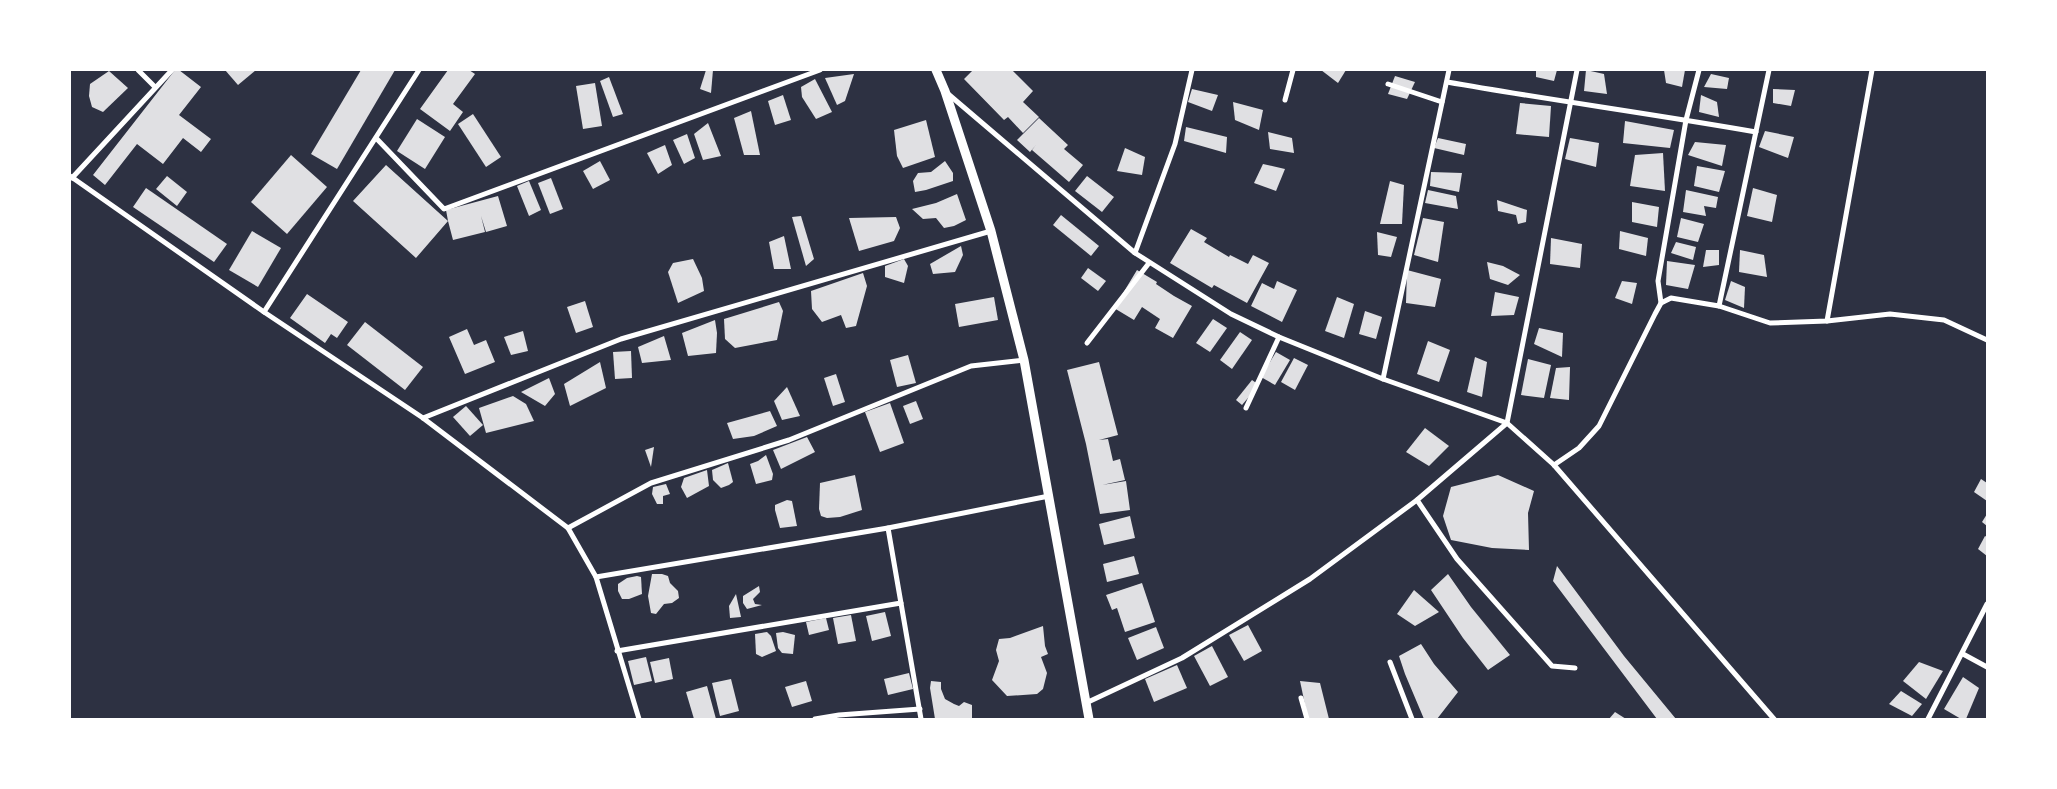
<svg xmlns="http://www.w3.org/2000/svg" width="2057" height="789" font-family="'Golos Text',sans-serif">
	<rect width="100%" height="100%" fill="#2d3142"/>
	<!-- building -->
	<g fill="#e0e0e3">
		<path d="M175 70H179L201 87 179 115 211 139 201 152 183 138 163 164 137 144 105 185 93 175Z"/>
		<path d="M225 70H256L238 85Z"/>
		<path d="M361 70H395L337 169 311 154Z"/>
		<path d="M448 70H469L475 74 453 104 463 112 450 131 420 109Z"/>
		<path d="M706 70H713L711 93 700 89Z"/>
		<path d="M973 70H1012L1033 91 1023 102 1039 117 1023 133 1008 117 1004 120 964 79Z"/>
		<path d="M1321 70H1346L1338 83Z"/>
		<path d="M1536 70H1557L1554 81 1536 77Z"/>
		<path d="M1586 70 1604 74 1607 94 1584 91Z"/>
		<path d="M1664 70H1685L1682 87 1666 83Z"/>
		<path d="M109 71 128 88 103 112 92 107 89 96 90 84Z"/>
		<path d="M854 74 845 101 837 105 825 78Z"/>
		<path d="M1711 74 1729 78 1727 89 1704 87Z"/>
		<path d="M1395 76 1415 82 1407 99 1388 94Z"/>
		<path d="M609 77 623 114 613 117 600 81Z"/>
		<path d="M815 79 832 112 816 119 802 97 801 87Z"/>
		<path d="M595 83 602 126 583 129 576 86Z"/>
		<path d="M1192 89 1218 95 1212 111 1188 102Z"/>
		<path d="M1773 89 1795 90 1791 106 1773 103Z"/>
		<path d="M783 95 791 120 775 125 768 101Z"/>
		<path d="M1701 95 1717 102 1719 117 1699 112Z"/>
		<path d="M1233 102 1263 110 1259 130 1235 120Z"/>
		<path d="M1520 103 1551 106 1549 137 1516 134Z"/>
		<path d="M751 111 760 155H744L734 118Z"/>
		<path d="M473 114 501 157 486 167 458 124Z"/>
		<path d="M1039 118 1068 145 1064 149 1083 165 1069 182 1032 150 1036 145 1030 152 1017 140Z"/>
		<path d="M417 119 445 137 425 169 397 151Z"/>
		<path d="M926 120 935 157 903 168 897 156 894 130Z"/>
		<path d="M1625 121 1674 130 1670 148 1623 143Z"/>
		<path d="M708 123 721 156 703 160 694 134Z"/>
		<path d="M1186 127 1227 137 1226 153 1184 141Z"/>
		<path d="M1765 131 1794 137 1788 158 1759 147Z"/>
		<path d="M1268 132 1292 138 1294 153 1270 149Z"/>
		<path d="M687 134 695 158 684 164 673 140Z"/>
		<path d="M1438 138 1466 144 1464 155 1434 148Z"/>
		<path d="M1570 138 1599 143 1596 167 1565 159Z"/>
		<path d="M1695 142 1726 145 1722 166 1688 155Z"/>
		<path d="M665 145 672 165 658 174 647 153Z"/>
		<path d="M1125 148 1145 157 1142 175 1117 171Z"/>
		<path d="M1663 153 1665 191 1630 186 1635 155Z"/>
		<path d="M291 155 327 187 287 234 251 202Z"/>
		<path d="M600 161 610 180 593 189 583 171Z"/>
		<path d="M945 161 953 173V181L926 190 915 192 913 181 918 173 931 172Z"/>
		<path d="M1263 164 1285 169 1276 191 1254 183Z"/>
		<path d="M386 165 448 221 446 210 498 196 507 226 486 232 481 216 485 232 453 240 448 221 416 258 353 201Z"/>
		<path d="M1697 166 1725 171 1719 192 1694 186Z"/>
		<path d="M1431 172 1462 173 1459 192 1430 186Z"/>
		<path d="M167 176 187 192 177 206 156 189Z"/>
		<path d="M1087 176 1114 197 1102 212 1075 191Z"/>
		<path d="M551 178 563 209 550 214 538 183Z"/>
		<path d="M529 181 541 210 529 216 517 186Z"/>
		<path d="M1390 181 1404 185 1402 224H1380Z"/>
		<path d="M146 188 227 244 214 262 133 207Z"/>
		<path d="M1753 188 1777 195 1772 222 1747 216Z"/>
		<path d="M1428 190 1456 196 1458 209 1425 203Z"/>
		<path d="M1686 190 1718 197 1716 208 1704 206 1706 216 1683 212Z"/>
		<path d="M957 194 966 220 954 226 944 228 936 218 923 219 912 209 936 203Z"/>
		<path d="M1497 200 1527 210 1526 222 1518 224 1516 215 1498 211Z"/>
		<path d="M1632 202 1659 207 1657 227 1632 222Z"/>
		<path d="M1061 215 1099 246 1091 256 1053 225Z"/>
		<path d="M801 216 814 259 806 266 792 217Z"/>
		<path d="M896 217 900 228 894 241 859 251 849 218Z"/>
		<path d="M1423 218 1444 222 1438 262 1414 255Z"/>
		<path d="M1681 218 1704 224 1698 242 1677 237Z"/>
		<path d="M1191 229 1207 238 1204 242 1229 257 1230 255 1248 264 1253 255 1269 263 1247 303 1214 285 1212 288 1170 263Z"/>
		<path d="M252 231 281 248 258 287 229 270Z"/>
		<path d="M1620 231 1648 238 1646 256 1619 249Z"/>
		<path d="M1377 232 1397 237 1391 257 1378 255Z"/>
		<path d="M784 236 791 269H774L769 242Z"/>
		<path d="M1551 238 1582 244 1580 268 1550 264Z"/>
		<path d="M1676 242 1696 247 1693 260 1671 253Z"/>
		<path d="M961 246 963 255 955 272 933 274 930 264Z"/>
		<path d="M1706 250H1719V265L1703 267Z"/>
		<path d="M1740 250 1764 255 1767 277 1739 272Z"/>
		<path d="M693 259 702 278 704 291 678 303 668 272 673 263Z"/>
		<path d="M904 259 908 266 904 283 885 277V266Z"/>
		<path d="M1667 261 1695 265 1688 289 1666 285Z"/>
		<path d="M1487 262 1503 266 1520 275 1508 285 1490 279Z"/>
		<path d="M1088 268 1106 281 1098 291 1081 278Z"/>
		<path d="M1137 270 1157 282 1156 284 1174 296 1192 306 1173 338 1155 328 1160 319 1142 307 1134 320 1114 308Z"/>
		<path d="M1407 270 1441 279 1435 307 1406 303Z"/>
		<path d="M863 273 867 286 856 326 846 328 841 315 822 322 812 309 811 291Z"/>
		<path d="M1277 281 1297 290 1282 322 1251 306 1262 283 1274 289Z"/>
		<path d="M1622 281 1637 283 1632 304 1615 298Z"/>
		<path d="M1731 281 1745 287 1744 308 1725 300Z"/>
		<path d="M1495 292 1519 297 1514 315 1491 316Z"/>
		<path d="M307 294 348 322 337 338 331 334 325 343 290 318Z"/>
		<path d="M994 297 998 320 959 327 955 304Z"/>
		<path d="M1337 297 1354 304 1344 338 1325 331Z"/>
		<path d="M585 301 593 327 576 333 567 307Z"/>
		<path d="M779 302 783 311 777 340 735 348 725 339 724 319Z"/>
		<path d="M1365 311 1382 317 1376 339 1359 334Z"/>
		<path d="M1213 319 1227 328 1210 352 1196 343Z"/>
		<path d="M715 320 717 333 716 353 688 356 682 333Z"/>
		<path d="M365 322 423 367 405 390 347 345Z"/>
		<path d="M1539 328 1563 333 1562 357 1534 344Z"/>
		<path d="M467 329 474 345 486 340 495 362 465 374 449 337Z"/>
		<path d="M523 331 528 351 511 355 504 337Z"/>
		<path d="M1240 332 1252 340 1232 369 1220 360Z"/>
		<path d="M664 336 671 360 642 363 638 347Z"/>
		<path d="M1428 341 1450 350 1439 382 1417 374Z"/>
		<path d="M631 351 632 378 615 379 613 352Z"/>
		<path d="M1276 352 1290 360 1275 385 1261 377Z"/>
		<path d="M908 355 916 383 897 387 890 360Z"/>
		<path d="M1475 357 1487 362 1482 397 1467 392Z"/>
		<path d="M1294 358 1308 365 1295 390 1281 382Z"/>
		<path d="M1528 359 1551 365 1544 398 1521 395Z"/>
		<path d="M600 362 606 388 570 406 564 384Z"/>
		<path d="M1099 362 1118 435 1099 440 1108 439 1113 461 1120 459 1125 480 1102 485 1126 481 1130 510 1100 514 1086 444 1067 370Z"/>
		<path d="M1570 367 1569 400 1550 398 1556 368Z"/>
		<path d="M836 374 845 402 833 406 824 378Z"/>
		<path d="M549 378 555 394 545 406 521 392Z"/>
		<path d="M1252 380 1259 385 1242 405 1236 400Z"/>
		<path d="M787 387 800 416 782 420 774 401Z"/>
		<path d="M513 396 526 404 534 421 486 433 479 408Z"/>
		<path d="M916 401 923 419 910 424 903 406Z"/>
		<path d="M890 403 904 443 880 452 865 412Z"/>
		<path d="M466 406 483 425 470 436 453 417Z"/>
		<path d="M770 411 777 426 754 436 733 439 727 423Z"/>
		<path d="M1425 428 1449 446 1429 466 1406 452Z"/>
		<path d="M807 437 815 452 781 469 773 450Z"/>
		<path d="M654 447 651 467 645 450Z"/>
		<path d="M766 455 773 474 772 480 756 484 750 464 758 461Z"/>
		<path d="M728 463 733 482 729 485 721 488 713 480 712 470Z"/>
		<path d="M707 470 709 486 687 498 681 487 684 478Z"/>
		<path d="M855 475 862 510 840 517 827 518 821 516 819 509 820 483Z"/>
		<path d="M1498 475 1534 491 1528 513 1529 550 1492 548 1451 540 1443 516 1451 487Z"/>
		<path d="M1981 479 1987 483V501L1974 492Z"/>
		<path d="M666 484 670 494 663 496V504H657L652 494 653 487Z"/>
		<path d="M787 500 792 501 797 526 780 528 775 510V505Z"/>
		<path d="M1987 514V526L1982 522Z"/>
		<path d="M1130 516 1135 538 1104 545 1099 524Z"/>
		<path d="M1985 536 1987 537V556L1978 549Z"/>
		<path d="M1134 556 1139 574 1107 582 1103 564Z"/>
		<path d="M1557 566 1624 656 1676 719H1657L1553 581Z"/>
		<path d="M652 574H662L668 576 670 583 678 591 679 598 672 603 664 604 656 614 651 613 648 596Z"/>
		<path d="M1448 574 1471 607 1510 655 1488 670 1463 638 1431 590Z"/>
		<path d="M637 576 641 577 642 594 629 599H622L618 591V584L627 578Z"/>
		<path d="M1142 583 1155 622 1125 632 1117 608 1112 610 1106 595Z"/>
		<path d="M759 586 760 592 753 599 755 604 762 605 747 609 743 603V596Z"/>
		<path d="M1414 590 1439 612 1415 626 1397 614Z"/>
		<path d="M736 594 741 617 730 618 729 606Z"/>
		<path d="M885 612 891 636 872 641 866 616Z"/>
		<path d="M851 615 856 641 838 644 833 618Z"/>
		<path d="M826 618 829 630 809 635 806 622Z"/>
		<path d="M1248 625 1262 651 1244 661 1229 635Z"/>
		<path d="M1043 626 1045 646 1048 654 1041 657 1047 673 1043 689 1037 694 1007 696 992 680 999 661 996 650 999 639 1010 638Z"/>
		<path d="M1156 627 1164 648 1137 660 1128 638Z"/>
		<path d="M767 632 771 636 776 651 762 657 756 654 755 634Z"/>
		<path d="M783 632 795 635 793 654 782 653 778 648 776 633Z"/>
		<path d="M1421 644 1434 664 1458 692 1437 719H1424L1405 674 1399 656Z"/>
		<path d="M1212 646 1228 677 1210 686 1194 656Z"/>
		<path d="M646 657 652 681 634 685 628 661Z"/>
		<path d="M669 658 673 679 655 683 650 662Z"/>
		<path d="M1919 662 1943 671 1926 699 1903 681Z"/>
		<path d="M1177 665 1187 688 1154 702 1145 679Z"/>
		<path d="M909 673 913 689 888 695 884 679Z"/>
		<path d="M1963 677 1979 688 1966 719H1961L1944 709Z"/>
		<path d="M731 679 739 711 720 716 712 683Z"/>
		<path d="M806 681 812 701 792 707 785 687Z"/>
		<path d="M931 681 941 682V689L945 699 954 704 959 706 964 702 972 705V719H935L930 688Z"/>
		<path d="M1300 681 1320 683 1329 719H1308Z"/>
		<path d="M707 686 716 719H694L686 692Z"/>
		<path d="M1901 691 1922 704 1912 716 1889 704Z"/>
		<path d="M1615 712 1626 719H1609Z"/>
	</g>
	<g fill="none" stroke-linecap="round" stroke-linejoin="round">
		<!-- minor -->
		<g stroke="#fff" stroke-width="5">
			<path d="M138 70 155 87"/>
			<path d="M1447 82C1550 100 1653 114 1756 132"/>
			<path d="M1388 84 1442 102"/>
			<path d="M947 93 1135 253 1231 314 1279 337 1383 379 1507 423 1554 465 1774 719"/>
			<path d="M1285 100 1293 70"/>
			<path d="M376 138 444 209 820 70"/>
			<path d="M70 176 264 312 423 418 568 528 596 577 639 719"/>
			<path d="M72 178 172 70"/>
			<path d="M1135 253 1175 144 1192 70"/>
			<path d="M1661 303 1658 281 1686 120 1699 70"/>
			<path d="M1719 306 1769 70"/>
			<path d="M264 312 419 70"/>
			<path d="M1827 321 1872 70"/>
			<path d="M1087 343 1149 263"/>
			<path d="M1383 379 1449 70"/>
			<path d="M1246 408 1279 337"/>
			<path d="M423 418 621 339 991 231"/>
			<path d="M1554 465 1579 448 1599 426 1655 314 1661 303 1671 298 1719 306 1770 323 1827 321 1890 314 1944 320 1987 340"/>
			<path d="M1417 500 1457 559 1552 666 1575 668"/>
			<path d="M568 528 651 483 789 440 971 366 1024 360"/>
			<path d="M888 528 921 719"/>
			<path d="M596 577 888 528 1049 496"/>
			<path d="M617 651 901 603"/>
			<path d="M1963 654 1987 667"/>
			<path d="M1390 662 1412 719"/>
			<path d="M1301 698 1307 719"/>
			<path d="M1086 703 1182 658 1310 579 1417 500 1507 423 1577 70"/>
			<path d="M815 719 839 715 920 709"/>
			<path d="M1928 719 1987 604"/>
		</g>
		<!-- tertiary -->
		<path stroke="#fff" stroke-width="9" d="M936 70 945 91 991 231 1024 360 1089 719"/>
	</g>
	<!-- border -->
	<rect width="2057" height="789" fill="none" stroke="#ffffff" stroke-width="142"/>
</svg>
